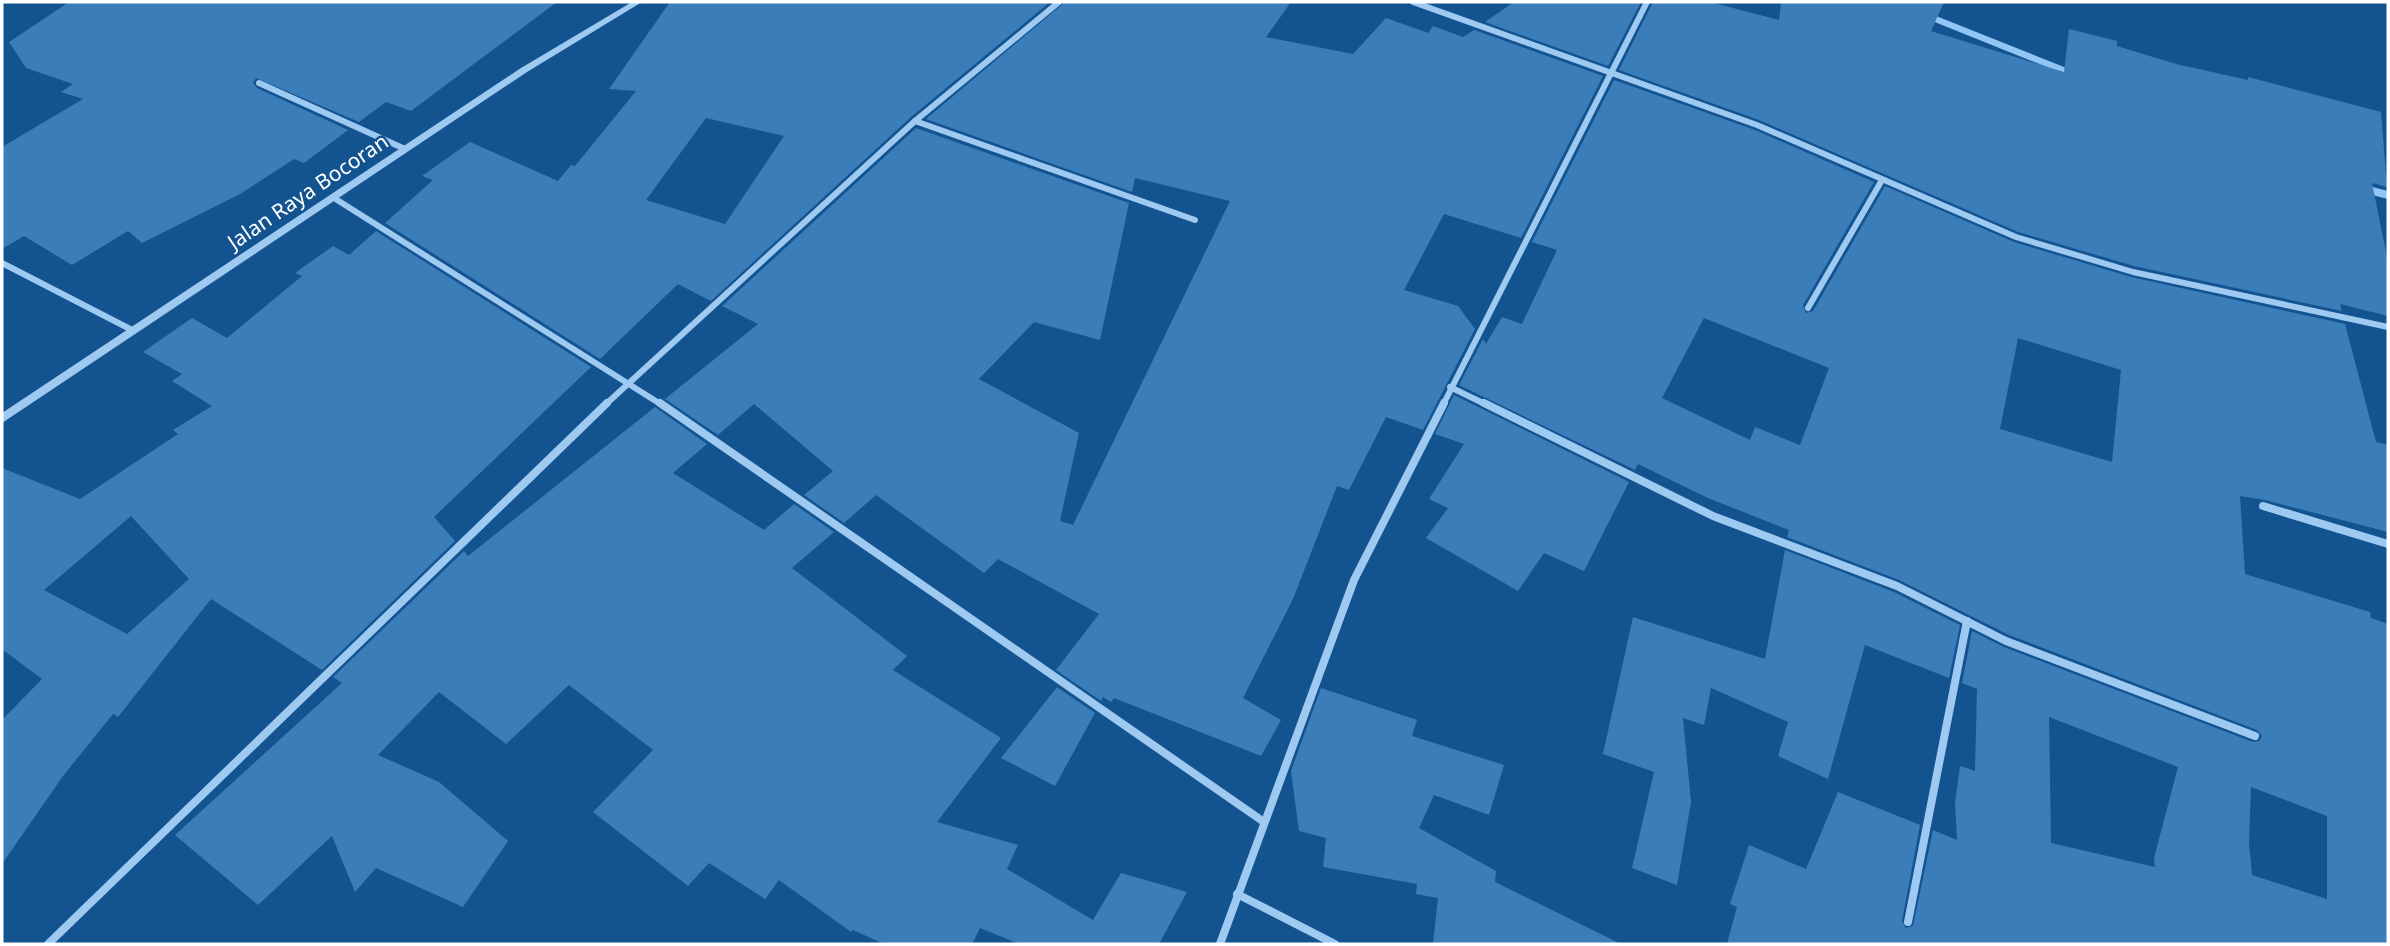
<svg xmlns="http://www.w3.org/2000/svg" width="2390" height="946" font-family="'Noto Sans',sans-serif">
	<rect width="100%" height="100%" fill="#135390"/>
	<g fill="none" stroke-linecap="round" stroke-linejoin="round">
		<!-- stream -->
		<g fill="#8fc6f5" fill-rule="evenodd">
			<path d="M1885 2H1901L2089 77 2083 81 2079 80Z"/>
			<path d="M2353 182 2388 191V199L2348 189 2346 186Z"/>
		</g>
	</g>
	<!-- building -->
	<g fill="#3b7db9" fill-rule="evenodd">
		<path d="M69 2H557L411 111 386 102 359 122 256 78 253 83 257 88 348 130 304 163 294 159 240 194 142 243 128 231 72 265 24 236 2 249V147L83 99 61 92 73 84 26 68 9 42Z"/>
		<path d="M670 2H1050L911 117 711 301 678 284 600 359 385 223 433 180 422 176 470 142 558 181 571 165 575 166 636 91 609 89ZM706 118 784 136 725 224 646 200Z"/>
		<path d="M1065 2H1291L1266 37 1353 54 1386 18 1428 33 1433 26 1463 37 1474 30 1603 76 1521 238 1444 214 1404 290 1458 306 1475 329 1423 430 1386 417 1349 490 1337 486 1293 599 1243 698 1281 720 1261 756 1114 698 1111 702 1103 697 1101 701 1056 670 1099 614 998 559 984 573 876 495 844 523 804 495 833 471 754 404 718 435 665 399 758 324 722 306 916 128 1129 203 1100 340 1034 322 979 379 1079 433 1060 521 1073 525 1230 201 1135 178 1132 192 926 119Z"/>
		<path d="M1514 2H1641L1608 66 1485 22Z"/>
		<path d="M1653 2H1710L1779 20 1781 2H1944L1931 31 2064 72 2069 29 2117 41V46L2176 64 2248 80V77L2381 112 2387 187 2372 183 2388 262V316L2340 304 2342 311 2134 266 2018 232 1759 120 1619 70Z"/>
		<path d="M1614 80 1755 130 1874 182 1803 305 1806 313 1813 311 1885 186 2014 242 2131 277 2345 324 2376 442 2388 445V532L2265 500 2240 496 2245 574 2370 612 2371 618 2388 624V944H1727L1737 907 1730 904 1749 845 1806 869 1838 792 1920 825 1902 921 1906 928 1913 926 1933 830 1957 840 1955 803 1960 766 1975 771 1977 689 1962 683 1972 631 2004 647 2253 742 2259 741 2262 736 2257 730 2009 635 1899 580 1787 537 1789 530 1708 498 1638 464 1635 470 1459 385 1483 339 1486 344 1502 317 1522 324 1557 250 1532 242ZM1704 318 1829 368 1800 445 1755 427 1750 440 1662 398ZM2018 338 2121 370 2112 462 2000 429ZM2049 717 2178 767 2154 858 2155 867 2051 843ZM2251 787 2327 816V899L2252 875 2249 843Z"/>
		<path d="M376 231 591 367 434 517 455 541 322 670 211 599 118 717 113 714 63 776 2 864V720L42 679 2 649V468L80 499 178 434 173 430 212 406 172 381 182 374 143 352 192 318 227 338 302 276 295 273 333 246 349 255ZM131 516 189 579 127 634 44 590Z"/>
		<path d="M1454 395 1629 482 1584 571 1544 553 1518 591 1426 538 1448 508 1429 499 1464 444 1435 434Z"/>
		<path d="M655 407 707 444 673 473 764 530 794 504 834 532 792 568 907 656 893 670 1001 738 937 822 1018 845 1007 869 1093 920 1121 873 1187 892 1159 944H1019L980 928 972 944H884L853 930 851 932 779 880 765 899 709 863 688 886 593 812 653 750 569 685 506 744 439 692 378 755 439 782 508 841 463 907 376 868 355 892 332 836 258 905 175 835 342 683 333 677 464 551 468 556Z"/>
		<path d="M1785 550 1894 592 1960 625 1949 678 1865 645 1828 779 1778 756 1788 722 1711 688 1704 725 1683 718 1691 802 1677 885 1632 868 1654 772 1603 754 1633 617 1765 659Z"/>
		<path d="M1057 687 1095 713 1055 786 1001 758Z"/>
		<path d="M1321 688 1417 720 1412 736 1504 765 1489 815 1434 795 1419 828 1496 871 1495 882 1621 944H1433L1438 898 1416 894 1417 884 1323 867 1326 838 1299 831 1291 771Z"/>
	</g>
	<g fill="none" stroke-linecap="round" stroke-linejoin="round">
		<!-- minor-far1 -->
		<g stroke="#9ecaf2" stroke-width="6">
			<path d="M1413 2 1757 125 2016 237 2133 272 2388 327"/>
			<path d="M259 83 405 149"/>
			<path d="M915 121 1195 220"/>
			<path d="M334 198 662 405"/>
			<path d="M2 263 134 331"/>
			<path d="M1808 308 1882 180"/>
			<path d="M1450 387 1487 405"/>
			<path d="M605 405 915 121 1059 2"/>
			<path d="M1443 405 1647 2"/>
		</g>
		<!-- minor -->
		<g stroke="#9ecaf2" stroke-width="8">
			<path d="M660 403 1264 822"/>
			<path d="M1484 403 1713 516 1897 586 2006 641 2255 736"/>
			<path d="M2263 506 2388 544"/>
			<path d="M1237 894 1335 944"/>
			<path d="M1908 922 1967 621"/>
			<path d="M48 944 607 403"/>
			<path d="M1220 944 1354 580 1444 403"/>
		</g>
		<!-- tertiary -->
		<path fill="#9ecaf2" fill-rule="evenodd" d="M632 2H642L527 72 2 423V413L521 68Z"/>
	</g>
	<g text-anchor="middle" stroke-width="5" stroke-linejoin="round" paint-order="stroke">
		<!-- street labels -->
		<g font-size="21" fill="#fff" stroke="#135390">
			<text transform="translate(308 192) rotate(-34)" y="7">Jalan Raya Bocoran</text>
		</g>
	</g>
	<!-- border -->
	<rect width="2390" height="946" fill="none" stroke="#ffffff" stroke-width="7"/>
</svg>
